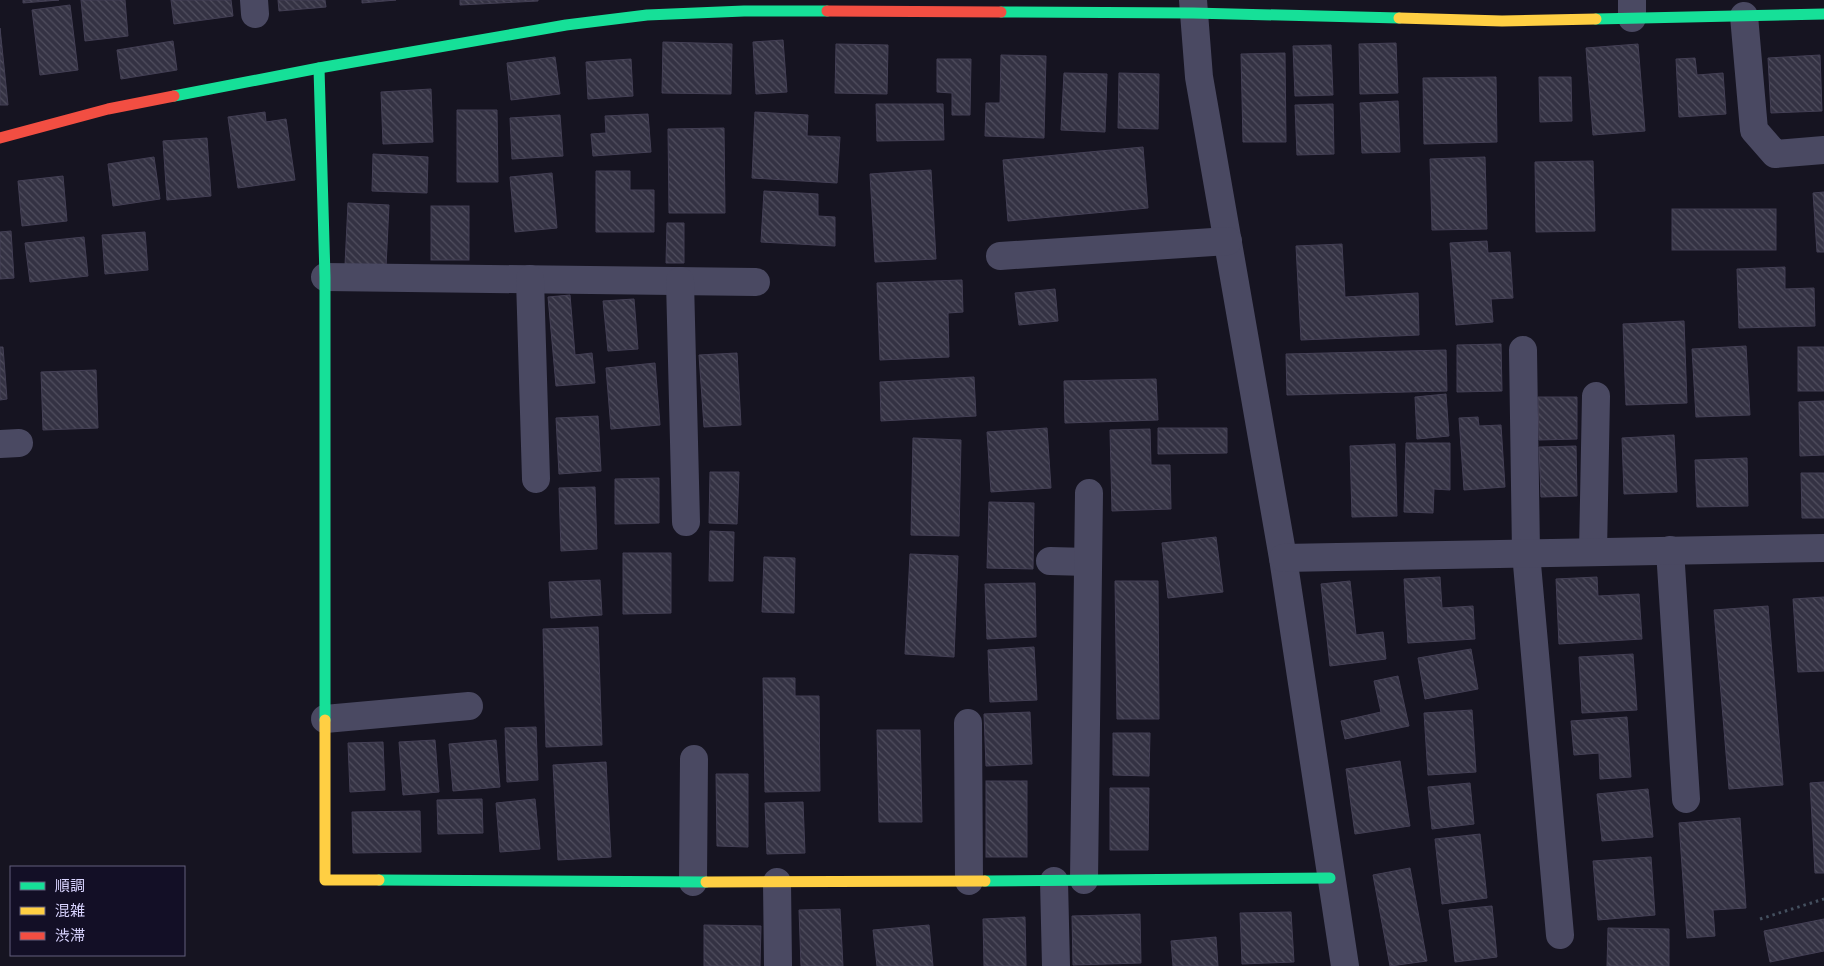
<svg xmlns="http://www.w3.org/2000/svg" width="1824" height="966" font-family="'Varela Round','Noto Sans JP',sans-serif">
	<defs>
		<pattern id="building-back-hatch" width="6" height="6" patternUnits="userSpaceOnUse" patternTransform="scale(1.25)"><rect width="6" height="6" fill="#343243"/><path d="M-1 5l2 2M0 0l6 6M5-1l2 2" fill="none" stroke="#514f5f"/></pattern>
	</defs>
	<rect width="100%" height="100%" fill="#161421"/>
	<!-- building -->
	<g fill="url(#building-back-hatch)" stroke="#433f54">
		<path d="M23 0H59L23 3Z"/>
		<path d="M81 0H125L128 36 85 41Z"/>
		<path d="M171 0H231L233 16 174 24Z"/>
		<path d="M278 0H325L326 7 279 11Z"/>
		<path d="M362 0H396L362 3Z"/>
		<path d="M460 0H538V1L460 5Z"/>
		<path d="M70 5 78 70 40 75 32 10Z"/>
		<path d="M0 28 8 105H0Z"/>
		<path d="M783 40 787 92 756 94 753 42Z"/>
		<path d="M173 41 177 70 121 79 117 50Z"/>
		<path d="M663 42 732 44 731 94 662 93Z"/>
		<path d="M1396 43 1398 93 1360 94 1359 44Z"/>
		<path d="M836 44 888 45 887 94 835 93Z"/>
		<path d="M1638 44 1645 131 1593 135 1586 48Z"/>
		<path d="M1331 45 1333 95 1295 96 1293 46Z"/>
		<path d="M1285 53 1286 142H1243L1241 54Z"/>
		<path d="M1001 55 1046 56 1044 138 985 136 986 103H1000Z"/>
		<path d="M1820 55 1822 111 1771 113 1768 58Z"/>
		<path d="M555 57 560 94 511 100 507 63Z"/>
		<path d="M1695 58 1697 75 1723 73 1726 114 1679 117 1676 59Z"/>
		<path d="M631 59 633 96 588 99 586 62Z"/>
		<path d="M937 59H971L970 115H952V93L937 92Z"/>
		<path d="M1064 73 1107 74 1105 132 1061 130Z"/>
		<path d="M1119 73 1159 74 1158 129 1118 128Z"/>
		<path d="M1496 77 1497 142 1424 144 1423 78Z"/>
		<path d="M1539 77H1571L1572 121 1540 122Z"/>
		<path d="M431 89 433 142 383 144 381 92Z"/>
		<path d="M1398 101 1400 152 1362 153 1360 103Z"/>
		<path d="M876 104H943L944 140 877 141Z"/>
		<path d="M1333 104 1334 154 1297 155 1295 105Z"/>
		<path d="M457 110H497L498 182H457Z"/>
		<path d="M265 112 266 122 286 119 295 180 238 188 228 117Z"/>
		<path d="M755 112 808 115 807 136 840 137 837 183 752 178Z"/>
		<path d="M648 114 651 152 593 156 591 134 606 133 605 116Z"/>
		<path d="M560 115 563 156 512 159 510 118Z"/>
		<path d="M724 128 725 213H669L668 129Z"/>
		<path d="M207 138 211 196 167 200 163 141Z"/>
		<path d="M1143 147 1148 208 1008 221 1003 160Z"/>
		<path d="M373 154 428 157 427 193 372 191Z"/>
		<path d="M154 157 160 199 113 206 108 164Z"/>
		<path d="M1485 157 1487 229 1432 230 1430 159Z"/>
		<path d="M1593 161 1595 231 1536 232 1535 162Z"/>
		<path d="M931 170 936 259 875 262 870 174Z"/>
		<path d="M596 171H630V190H654V232H596Z"/>
		<path d="M552 173 557 228 515 232 510 177Z"/>
		<path d="M63 176 67 221 22 226 18 181Z"/>
		<path d="M764 191 818 194V216L835 217V246L761 242Z"/>
		<path d="M1824 192V252H1817L1813 193Z"/>
		<path d="M348 203 389 205 386 267 345 265Z"/>
		<rect x="431" y="206" width="38" height="54"/>
		<rect x="1672" y="209" width="104" height="41"/>
		<path d="M667 223H684V263H666Z"/>
		<path d="M11 231 14 278 0 279V232Z"/>
		<path d="M145 232 148 270 105 274 102 235Z"/>
		<path d="M84 237 88 276 30 282 25 243Z"/>
		<path d="M1487 241 1488 253 1510 252 1513 298 1491 299 1493 322 1456 325 1450 243Z"/>
		<path d="M1342 244 1345 297 1418 293 1419 335 1301 340 1296 246Z"/>
		<path d="M1785 267V289L1814 288 1815 326 1739 328 1737 269Z"/>
		<path d="M962 280 963 312 948 313 949 357 880 360 877 283Z"/>
		<path d="M1055 289 1058 321 1019 325 1015 293Z"/>
		<path d="M570 295 575 355 592 353 595 383 556 386 548 297Z"/>
		<path d="M634 299 638 349 608 351 603 301Z"/>
		<path d="M1684 321 1687 403 1626 405 1623 324Z"/>
		<path d="M1501 344 1502 391 1457 392V345Z"/>
		<path d="M1746 346 1750 415 1696 417 1692 349Z"/>
		<path d="M0 347H3L7 399 0 400Z"/>
		<rect x="1798" y="347" width="26" height="44"/>
		<path d="M1446 350 1447 391 1287 395 1286 354Z"/>
		<path d="M737 353 741 425 704 427 699 355Z"/>
		<path d="M655 363 660 425 611 429 606 368Z"/>
		<path d="M96 370 98 428 43 430 41 372Z"/>
		<path d="M974 377 976 416 881 421 880 382Z"/>
		<path d="M1156 379 1158 420 1065 423 1064 381Z"/>
		<path d="M1446 394 1449 436 1417 439 1415 397Z"/>
		<path d="M1538 397H1577V439L1539 440Z"/>
		<path d="M1824 401V455L1800 456 1799 402Z"/>
		<path d="M598 416 601 471 559 474 556 418Z"/>
		<path d="M1478 417 1479 426 1501 425 1505 487 1464 490 1459 418Z"/>
		<path d="M1047 428 1051 488 991 492 987 432Z"/>
		<path d="M1158 428H1227V453L1158 454Z"/>
		<path d="M1150 429 1151 465H1170L1171 509 1112 511 1110 430Z"/>
		<path d="M1674 435 1677 492 1624 494 1622 438Z"/>
		<path d="M913 438 961 440 959 536 911 535Z"/>
		<path d="M1406 443H1450V490L1434 489 1433 513 1404 512Z"/>
		<path d="M1395 444 1397 516 1352 517 1350 446Z"/>
		<path d="M1576 446 1577 496 1541 497 1539 447Z"/>
		<path d="M1747 458 1748 506 1697 507 1695 460Z"/>
		<path d="M710 472H739L737 524 709 523Z"/>
		<path d="M1801 473H1824V518H1802Z"/>
		<path d="M659 478V523L615 524V479Z"/>
		<path d="M595 487 597 549 561 551 559 488Z"/>
		<path d="M989 502 1034 503 1033 569 987 568Z"/>
		<path d="M710 531 734 532 733 581H709Z"/>
		<path d="M1216 537 1223 592 1168 598 1162 543Z"/>
		<path d="M623 553H671V613L623 614Z"/>
		<path d="M910 554 958 556 954 657 905 654Z"/>
		<path d="M764 557 795 558 794 613 762 612Z"/>
		<path d="M1440 577 1442 608 1473 606 1475 639 1408 643 1404 579Z"/>
		<path d="M1597 577 1598 596 1639 594 1642 639 1559 644 1556 579Z"/>
		<path d="M600 580 602 615 551 618 549 582Z"/>
		<path d="M1115 581H1158L1159 719H1117Z"/>
		<path d="M1350 581 1356 635 1383 632 1386 659 1330 666 1321 584Z"/>
		<path d="M1035 583 1036 637 987 639 985 584Z"/>
		<path d="M1824 597V671L1798 672 1793 599Z"/>
		<path d="M1768 606 1783 785 1729 789 1714 610Z"/>
		<path d="M598 627 602 745 546 747 543 629Z"/>
		<path d="M1034 647 1037 700 990 702 988 650Z"/>
		<path d="M1471 649 1478 689 1425 699 1418 658Z"/>
		<path d="M1633 654 1637 710 1582 713 1579 657Z"/>
		<path d="M1398 676 1409 726 1345 739 1341 721 1381 712 1374 681Z"/>
		<path d="M763 678H795V696H819L820 791 765 792Z"/>
		<path d="M1472 710 1476 772 1428 775 1424 713Z"/>
		<path d="M1030 712 1032 764 986 766 984 714Z"/>
		<path d="M1627 717 1631 777 1600 779 1599 753 1574 755 1571 721Z"/>
		<path d="M536 727 538 780 507 782 505 728Z"/>
		<path d="M877 730H920L922 822H879Z"/>
		<path d="M1113 733H1150L1149 776 1113 775Z"/>
		<path d="M435 740 439 792 403 795 399 742Z"/>
		<path d="M496 740 500 787 453 791 449 744Z"/>
		<path d="M383 742 385 790 350 792 348 743Z"/>
		<path d="M1400 761 1410 826 1355 834 1346 769Z"/>
		<path d="M606 762 611 857 558 860 553 765Z"/>
		<path d="M716 774H748V847L717 846Z"/>
		<rect x="986" y="781" width="41" height="76"/>
		<path d="M1824 782V873H1815L1810 783Z"/>
		<path d="M1470 783 1474 824 1432 829 1428 787Z"/>
		<path d="M1110 788H1149L1148 850H1110Z"/>
		<path d="M1648 789 1653 837 1602 841 1597 794Z"/>
		<path d="M482 799 483 833 438 834 437 800Z"/>
		<path d="M535 799 540 849 500 852 496 803Z"/>
		<path d="M803 802 805 853 767 854 765 803Z"/>
		<path d="M420 811 421 852 353 853 352 812Z"/>
		<path d="M1740 818 1746 908 1713 910 1715 936 1687 938 1679 823Z"/>
		<path d="M1480 834 1487 898 1442 904 1435 839Z"/>
		<path d="M1651 857 1655 915 1598 920 1593 861Z"/>
		<path d="M1410 868 1427 961 1390 966 1373 875Z"/>
		<path d="M1492 906 1497 957 1455 962 1449 910Z"/>
		<path d="M840 909 843 966H801L799 910Z"/>
		<path d="M1291 912 1294 962 1242 964 1240 913Z"/>
		<path d="M1140 914 1141 963 1073 965 1072 916Z"/>
		<path d="M1025 917 1026 966H984L983 919Z"/>
		<path d="M1824 919V951L1770 962 1764 931Z"/>
		<path d="M704 925 761 926 760 966H704Z"/>
		<path d="M929 925 933 966H877L873 930Z"/>
		<path d="M1608 928 1669 929V966H1607Z"/>
		<path d="M1216 937 1218 966H1173L1171 941Z"/>
	</g>
	<g fill="none" stroke-linecap="round" stroke-linejoin="round">
		<!-- path -->
		<path stroke="#44505f" stroke-width="3" stroke-dasharray="2.5 4" stroke-linecap="butt" d="M1760 919 1824 899"/>
		<!-- street -->
		<g stroke="#4a4962" stroke-width="28">
			<path d="M254 0 255 14"/>
			<path d="M1193 0 1199 77 1283 558 1345 966"/>
			<path d="M1744 16 1754 130 1775 154 1824 150"/>
			<path d="M1632 18V0"/>
			<path d="M1000 256 1228 241"/>
			<path d="M325 277 756 282"/>
			<path d="M530 279 536 479"/>
			<path d="M680 281 686 522"/>
			<path d="M1523 350 1526 553 1560 935"/>
			<path d="M0 444 19 443"/>
			<path d="M1670 550 1686 799"/>
			<path d="M1593 552 1596 396"/>
			<path d="M1283 558 1824 548"/>
			<path d="M1050 561 1088 562"/>
			<path d="M325 719 469 706"/>
			<path d="M968 723 969 881"/>
			<path d="M1084 880 1089 493"/>
			<path d="M1054 881 1056 966"/>
			<path d="M693 882 694 759"/>
			<path d="M777 882 778 966"/>
		</g>
		<!-- fast -->
		<g stroke="#16e098" stroke-width="11">
			<path d="M1001 12 1193 13 1399 18"/>
			<path d="M1596 19 1824 14"/>
			<path d="M319 68 325 277V720"/>
			<path d="M174 96 319 68 566 25 647 15 744 11H827"/>
			<path d="M379 880 706 882"/>
			<path d="M985 881 1330 878"/>
		</g>
		<!-- slow -->
		<g stroke="#ffcf43" stroke-width="11">
			<path d="M1399 18 1502 21 1596 19"/>
			<path d="M325 720V880H379"/>
			<path d="M706 882 985 881"/>
		</g>
		<!-- jam -->
		<g stroke="#f24e42" stroke-width="11">
			<path d="M827 11 1001 12"/>
			<path d="M0 138 108 109 174 96"/>
		</g>
	</g>
	<!-- legend -->
	<rect x="10" y="866" width="175" height="90" fill="#130f26" stroke="#625e7d"/>
	<rect x="20" y="882" width="25" height="8" fill="#16e098" stroke="#625e7d"/>
	<text x="55" y="891" font-size="15" fill="#d9d4ff">順調</text>
	<rect x="20" y="907" width="25" height="8" fill="#ffcf43" stroke="#625e7d"/>
	<text x="55" y="916" font-size="15" fill="#d9d4ff">混雑</text>
	<rect x="20" y="932" width="25" height="8" fill="#f24e42" stroke="#625e7d"/>
	<text x="55" y="941" font-size="15" fill="#d9d4ff">渋滞</text>
</svg>
